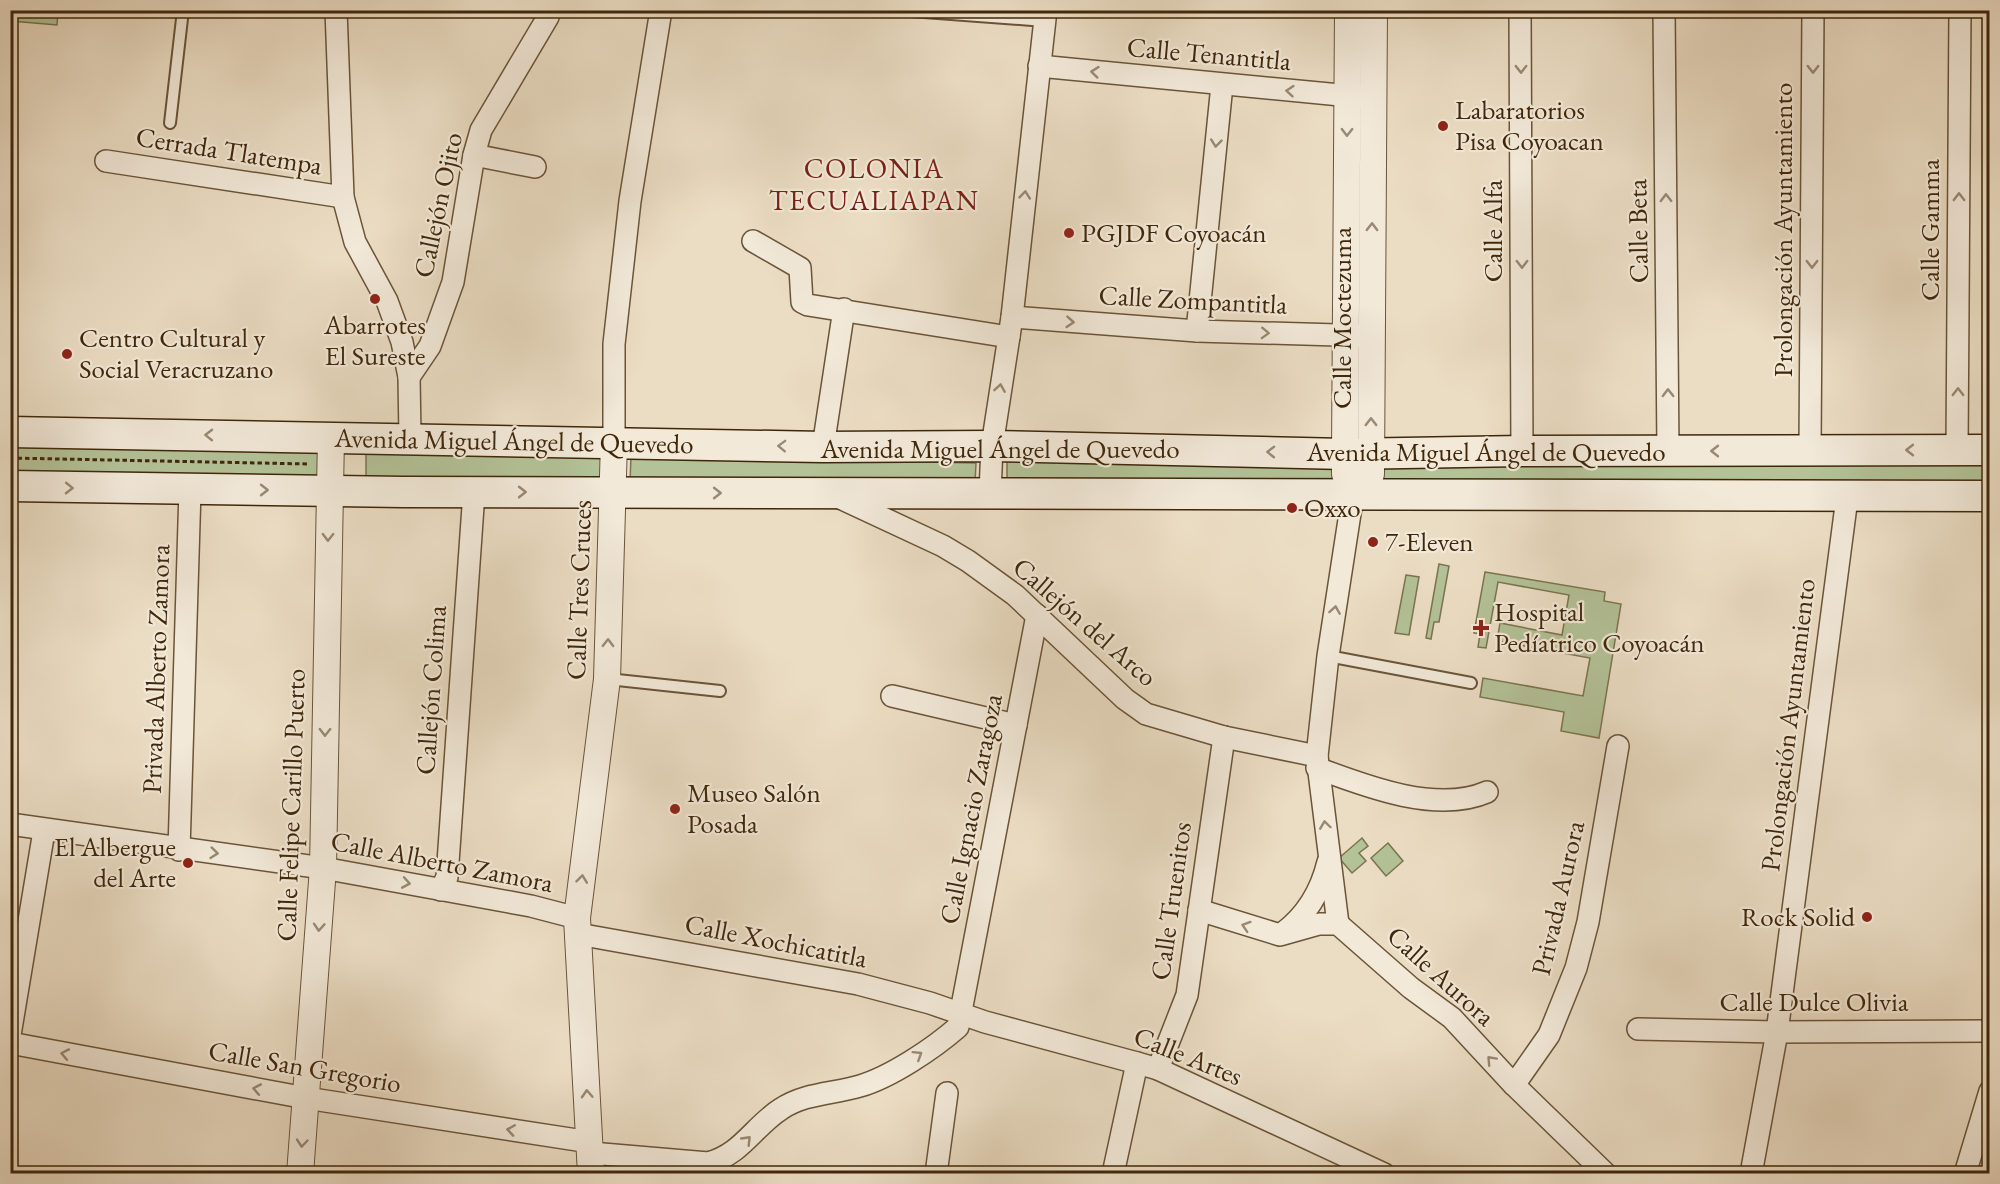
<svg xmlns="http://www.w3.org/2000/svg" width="2000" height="1184" font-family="'EB Garamond',serif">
	<rect width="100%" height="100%" fill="#ebddc4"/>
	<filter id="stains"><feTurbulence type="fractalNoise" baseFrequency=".00333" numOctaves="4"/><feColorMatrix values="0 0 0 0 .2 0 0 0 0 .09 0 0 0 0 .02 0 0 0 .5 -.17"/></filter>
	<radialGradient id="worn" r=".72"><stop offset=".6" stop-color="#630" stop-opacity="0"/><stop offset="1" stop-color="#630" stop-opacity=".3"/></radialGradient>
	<!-- green -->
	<g fill="#b3c297" stroke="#7a7450" stroke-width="1.5">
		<path d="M10 11H58L57 25 11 21Z"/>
		<path d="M11 444 321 449 320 478 11 473Z"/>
		<path d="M366 451 607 454 604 482 366 479Z"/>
		<path d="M631 456 976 463 975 483 630 482Z"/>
		<path d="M1007 458 1337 464 1338 483H1007Z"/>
		<path d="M1379 464 1989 465 1990 484H1381Z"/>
		<path d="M1439 564 1449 566 1439 622H1434L1431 639 1426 638Z"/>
		<path d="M1485 572 1605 592 1604 601 1621 604 1599 738 1561 731 1564 712 1480 697 1483 678 1583 696 1590 658 1497 641 1500 623 1562 635 1569 595 1498 582 1486 648 1478 647 1480 634 1474 633Z"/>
		<path d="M1406 575 1419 577 1409 635 1395 633Z"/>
		<path d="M1362 838 1368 846 1359 853 1366 861 1352 873 1339 858Z"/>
		<path d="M1388 843 1403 861 1386 876 1371 858Z"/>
	</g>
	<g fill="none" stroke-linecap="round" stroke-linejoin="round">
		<defs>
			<g id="service">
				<path d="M897 10 1045 21"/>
				<path d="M170 123 183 10"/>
				<path d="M1328 656 1471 683"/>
				<path d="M608 679 720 691"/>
			</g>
			<g id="minor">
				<path d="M336 10 343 197 355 242 387 301 402 342 409 377 410 438"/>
				<path d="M1520 10 1522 451"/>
				<path d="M1664 10 1668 451"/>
				<path d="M1039 66 1361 97"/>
				<path d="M474 155 535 167"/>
				<path d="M106 161 343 197"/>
				<path d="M753 241 800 268 802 302 808 305 1009 337"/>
				<path d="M1012 317 1197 331 1371 336"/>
				<path d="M1197 331 1222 85"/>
				<path d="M409 377 430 346 453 282 474 155 481 130 548 17"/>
				<path d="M614 442V344L630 201 661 10"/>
				<path d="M823 447 844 309"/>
				<path d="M1810 450 1813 10"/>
				<path d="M1957 450 1960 10"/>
				<path d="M990 493 992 446 1012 317 1046 10"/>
				<path d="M838 497 943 546 968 561 1015 595 1125 699 1146 714 1224 737 1317 756"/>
				<path d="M892 696 1016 725"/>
				<path d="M1317 768C1365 786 1437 814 1487 792"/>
				<path d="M10 824 323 868 531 906 577 918"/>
				<path d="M179 850 190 490"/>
				<path d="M441 890 447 877 474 492"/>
				<path d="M1199 910 1280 935 1319 924H1338L1411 988 1452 1018 1514 1085 1606 1174"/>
				<path d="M1338 924 1317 756 1328 656 1353 494"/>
				<path d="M1283 933C1307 915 1321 891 1328 862"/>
				<path d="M578 934 858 984 930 1003 985 1022 1137 1063 1158 1069 1384 1174"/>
				<path d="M1638 1029 1777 1032 1990 1031"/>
				<path d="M10 1035 44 831"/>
				<path d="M10 1043 306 1098 590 1142"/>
				<path d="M1158 1069 1187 995 1224 737"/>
				<path d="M1514 1085 1549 1035 1576 968 1588 922 1618 746"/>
				<path d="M591 1153 708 1163C741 1155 754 1126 781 1109 805 1093 833 1094 860 1086 891 1077 934 1048 958 1027L1037 615"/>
				<path d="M936 1174 947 1093"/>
				<path d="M1113 1174 1137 1063"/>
				<path d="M1751 1174 1777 1032 1847 498"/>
				<path d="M1965 1174 1990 1091"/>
			</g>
			<g id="tertiary">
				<path d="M1348 10 1345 454V474L1353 494 1371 474 1374 10"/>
				<path d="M300 1174 323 868 331 437"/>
				<path d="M591 1174 577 918 607 679 614 442"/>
			</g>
			<g id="secondary">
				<path d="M10 432 823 447 992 446 1345 454 1522 451 1990 450"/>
				<path d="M10 486 403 492 1990 496"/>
			</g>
		</defs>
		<!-- service casing -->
		<use href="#service" stroke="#6b5438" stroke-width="14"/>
		<!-- minor casing -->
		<use href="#minor" stroke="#6b5438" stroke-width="24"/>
		<!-- tertiary casing -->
		<use href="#tertiary" stroke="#6b5438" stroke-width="28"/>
		<!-- secondary casing -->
		<use href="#secondary" stroke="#40270a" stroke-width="33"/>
		<!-- path -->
		<path stroke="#40270a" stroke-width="3" stroke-dasharray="4.5 3" stroke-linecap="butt" d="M10 458 309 464"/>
		<!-- service -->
		<use href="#service" stroke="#f2e9d9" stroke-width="10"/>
		<!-- minor -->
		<use href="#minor" stroke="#f2e9d9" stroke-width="21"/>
		<!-- tertiary -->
		<use href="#tertiary" stroke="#f2e9d9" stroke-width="26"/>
		<!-- secondary -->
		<use href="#secondary" stroke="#f2e9d9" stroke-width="30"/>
	</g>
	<!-- one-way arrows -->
	<defs><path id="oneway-chevron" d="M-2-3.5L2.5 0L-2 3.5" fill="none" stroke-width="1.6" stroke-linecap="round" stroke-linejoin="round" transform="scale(1.5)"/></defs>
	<g stroke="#998872">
		<use href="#oneway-chevron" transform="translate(1521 69) rotate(90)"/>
		<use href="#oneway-chevron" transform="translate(1813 69) rotate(90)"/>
		<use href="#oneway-chevron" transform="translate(1095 72) rotate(-174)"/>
		<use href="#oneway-chevron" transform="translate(1290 91) rotate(-175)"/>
		<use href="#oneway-chevron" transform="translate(1347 132) rotate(91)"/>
		<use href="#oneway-chevron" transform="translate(1216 143) rotate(96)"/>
		<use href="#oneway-chevron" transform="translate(1025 195) rotate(-84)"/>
		<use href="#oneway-chevron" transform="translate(1959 197) rotate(-90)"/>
		<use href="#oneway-chevron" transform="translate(1666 198) rotate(-91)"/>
		<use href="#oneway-chevron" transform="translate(1372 227) rotate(-89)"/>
		<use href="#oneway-chevron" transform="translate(1522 264) rotate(90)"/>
		<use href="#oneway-chevron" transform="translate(1812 264) rotate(90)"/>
		<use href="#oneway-chevron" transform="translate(1070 322) rotate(4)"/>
		<use href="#oneway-chevron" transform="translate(1265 333) rotate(2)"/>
		<use href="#oneway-chevron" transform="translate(1000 388) rotate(-81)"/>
		<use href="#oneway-chevron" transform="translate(1958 392) rotate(-90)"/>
		<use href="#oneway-chevron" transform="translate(1668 393) rotate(-91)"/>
		<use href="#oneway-chevron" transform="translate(1371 422) rotate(-90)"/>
		<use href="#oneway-chevron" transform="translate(209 435) rotate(-179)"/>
		<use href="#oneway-chevron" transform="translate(782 446) rotate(-178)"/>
		<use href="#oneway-chevron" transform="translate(1910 450) rotate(180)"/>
		<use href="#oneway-chevron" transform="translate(1715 451) rotate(180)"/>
		<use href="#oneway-chevron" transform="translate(1271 452) rotate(-179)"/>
		<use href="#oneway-chevron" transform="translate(69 488) rotate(1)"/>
		<use href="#oneway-chevron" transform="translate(264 490)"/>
		<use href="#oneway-chevron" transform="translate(522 492)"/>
		<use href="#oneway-chevron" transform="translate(717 493)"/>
		<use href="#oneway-chevron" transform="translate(328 537) rotate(91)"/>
		<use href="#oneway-chevron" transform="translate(1335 610) rotate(-81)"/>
		<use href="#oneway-chevron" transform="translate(608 643) rotate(-89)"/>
		<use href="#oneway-chevron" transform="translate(325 732) rotate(91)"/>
		<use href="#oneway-chevron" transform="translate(1325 825) rotate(-98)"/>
		<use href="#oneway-chevron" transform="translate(214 853) rotate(6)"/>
		<use href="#oneway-chevron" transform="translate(582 879) rotate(-83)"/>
		<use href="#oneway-chevron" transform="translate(406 883) rotate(10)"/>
		<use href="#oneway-chevron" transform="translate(1246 926) rotate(-162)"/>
		<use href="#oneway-chevron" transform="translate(319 927) rotate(94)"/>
		<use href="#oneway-chevron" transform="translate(65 1054) rotate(-169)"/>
		<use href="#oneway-chevron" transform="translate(918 1055) rotate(-32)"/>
		<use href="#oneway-chevron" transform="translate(1491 1060) rotate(-133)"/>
		<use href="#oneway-chevron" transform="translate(257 1089) rotate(-169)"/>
		<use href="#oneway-chevron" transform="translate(587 1094) rotate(-93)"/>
		<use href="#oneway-chevron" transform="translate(511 1130) rotate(-171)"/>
		<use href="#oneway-chevron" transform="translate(747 1140) rotate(-46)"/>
		<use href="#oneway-chevron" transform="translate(302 1143) rotate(95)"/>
	</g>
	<!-- markers -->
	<g fill="#8f2418" stroke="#f2e9d9" stroke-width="2">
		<circle cx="1443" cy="126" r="6"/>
		<circle cx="1069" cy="233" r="6"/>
		<circle cx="375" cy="299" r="6"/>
		<circle cx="67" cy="354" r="6"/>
		<circle cx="1292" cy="508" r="6"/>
		<circle cx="1373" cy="542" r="6"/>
		<path d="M1478 619h6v6h6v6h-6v6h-6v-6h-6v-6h6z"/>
		<circle cx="675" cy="809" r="6"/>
		<circle cx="188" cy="863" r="6"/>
		<circle cx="1867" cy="917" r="6"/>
	</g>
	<g text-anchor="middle" stroke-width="4.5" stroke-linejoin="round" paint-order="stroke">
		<!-- street labels -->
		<g font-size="27" fill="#40270a" stroke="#f2e9d9">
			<text transform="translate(1209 54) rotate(5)" y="9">Calle Tenantitla</text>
			<text transform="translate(229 151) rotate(9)" y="9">Cerrada Tlatempa</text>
			<text transform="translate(438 205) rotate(-78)" y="9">Callejón Ojito</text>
			<text transform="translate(1783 230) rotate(-90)" y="9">Prolongación Ayuntamiento</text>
			<text transform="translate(1930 230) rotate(-90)" y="9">Calle Gamma</text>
			<text transform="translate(1493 231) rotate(-90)" y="9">Calle Alfa</text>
			<text transform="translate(1638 231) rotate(-91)" y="9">Calle Beta</text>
			<text transform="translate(1193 300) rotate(3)" y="9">Calle Zompantitla</text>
			<text transform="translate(1342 318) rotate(-90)" y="9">Calle Moctezuma</text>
			<text transform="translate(514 441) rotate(1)" y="9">Avenida Miguel Ángel de Quevedo</text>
			<text x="1000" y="458">Avenida Miguel Ángel de Quevedo</text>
			<text x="1486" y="461">Avenida Miguel Ángel de Quevedo</text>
			<text transform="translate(579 590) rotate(-88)" y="9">Calle Tres Cruces</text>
			<text transform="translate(1085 622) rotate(41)" y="9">Callejón del Arco</text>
			<text transform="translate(156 669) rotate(-88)" y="9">Privada Alberto Zamora</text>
			<text transform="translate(431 690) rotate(-86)" y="9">Callejón Colima</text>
			<text transform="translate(1788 725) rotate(-83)" y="9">Prolongación Ayuntamiento</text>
			<text transform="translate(291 805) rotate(-88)" y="9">Calle Felipe Carillo Puerto</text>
			<text transform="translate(971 809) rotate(-79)" y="9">Calle Ignacio Zaragoza</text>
			<text transform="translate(442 862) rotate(11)" y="9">Calle Alberto Zamora</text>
			<text transform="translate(1558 898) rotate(-77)" y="9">Privada Aurora</text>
			<text transform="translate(1171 901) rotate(-82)" y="9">Calle Truenitos</text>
			<text transform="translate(776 941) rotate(11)" y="9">Calle Xochicatitla</text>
			<text transform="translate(1441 976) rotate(42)" y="9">Calle Aurora</text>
			<text x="1814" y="1011">Calle Dulce Olivia</text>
			<text transform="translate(1188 1056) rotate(22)" y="9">Calle Artes</text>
			<text transform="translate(305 1067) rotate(10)" y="9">Calle San Gregorio</text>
		</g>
		<!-- poi labels -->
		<g font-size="27" fill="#40270a" stroke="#f2e9d9" text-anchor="start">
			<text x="1455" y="119">Labaratorios<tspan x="1455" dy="31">Pisa Coyoacan</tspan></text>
			<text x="1081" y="242">PGJDF Coyoacán</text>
			<text x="375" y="334" text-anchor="middle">Abarrotes<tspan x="375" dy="31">El Sureste</tspan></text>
			<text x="79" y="347">Centro Cultural y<tspan x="79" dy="31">Social Veracruzano</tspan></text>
			<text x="1304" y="517">Oxxo</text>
			<text x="1385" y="551">7-Eleven</text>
			<text x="1494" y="621">Hospital<tspan x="1494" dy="31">Pedíatrico Coyoacán</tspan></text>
			<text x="687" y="802">Museo Salón<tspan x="687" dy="31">Posada</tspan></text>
			<text x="176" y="856" text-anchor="end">El Albergue<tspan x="176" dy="31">del Arte</tspan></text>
			<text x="1855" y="926" text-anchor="end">Rock Solid</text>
		</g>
		<!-- neighbourhood labels -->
		<g font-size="28" letter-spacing="1.5" fill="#7a1f14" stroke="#f2e9d9">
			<text x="874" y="178">COLONIA<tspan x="874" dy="32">TECUALIAPAN</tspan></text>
		</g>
	</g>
	<!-- margin -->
	<rect width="2000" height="1184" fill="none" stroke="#ebddc4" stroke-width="36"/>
	<rect x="12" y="12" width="1976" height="1160" fill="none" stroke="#40270a" stroke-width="3"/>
	<rect x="18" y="18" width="1964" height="1148" fill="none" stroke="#40270a" stroke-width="1.5"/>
	<rect width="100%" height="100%" filter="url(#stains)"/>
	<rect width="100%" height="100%" fill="url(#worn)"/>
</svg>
